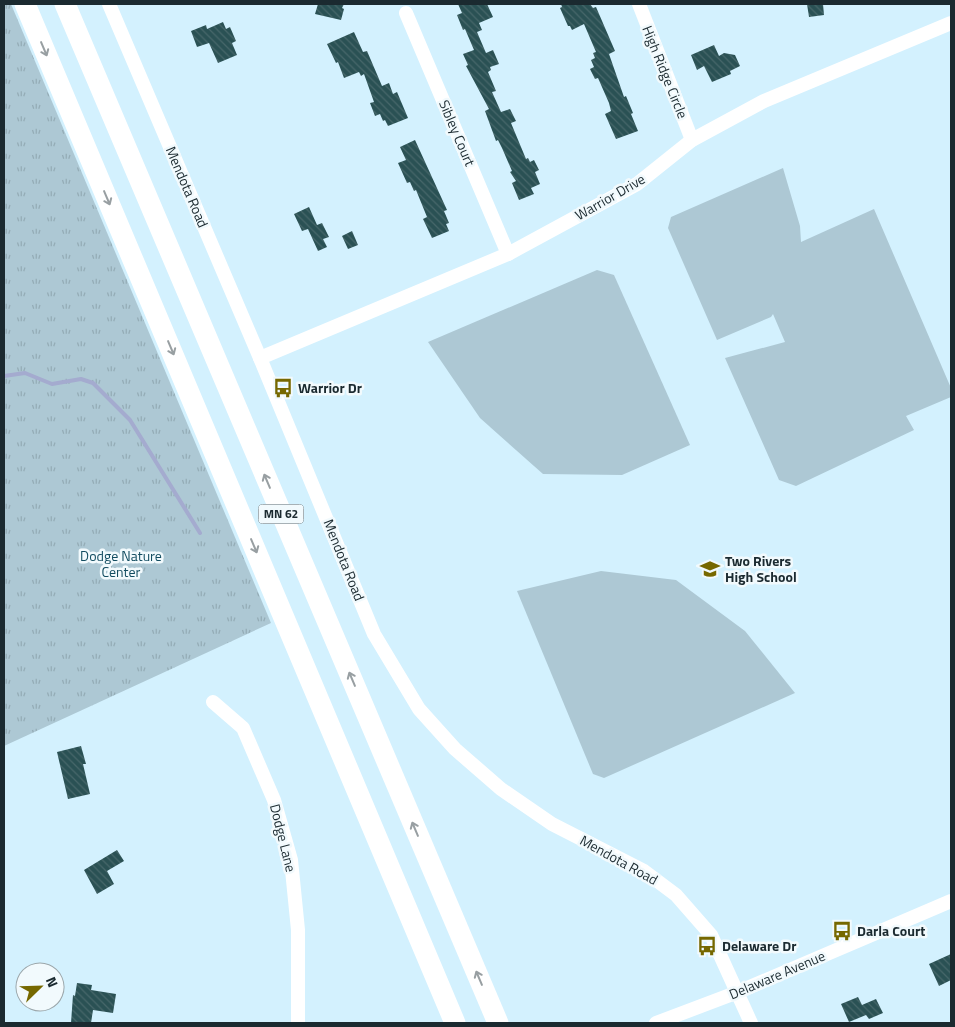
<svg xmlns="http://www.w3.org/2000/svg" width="955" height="1027" font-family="'Titillium Web',sans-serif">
	<defs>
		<pattern id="grass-tufts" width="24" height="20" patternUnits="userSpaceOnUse" patternTransform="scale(1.25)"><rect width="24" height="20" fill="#adc8d4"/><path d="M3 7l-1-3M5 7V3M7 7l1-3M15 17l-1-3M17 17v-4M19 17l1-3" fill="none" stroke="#94acb6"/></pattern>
		<pattern id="building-back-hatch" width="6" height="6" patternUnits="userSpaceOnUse" patternTransform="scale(1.25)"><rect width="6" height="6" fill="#2a5154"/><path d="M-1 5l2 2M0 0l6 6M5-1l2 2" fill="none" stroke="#47676a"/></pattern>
	</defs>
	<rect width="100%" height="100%" fill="#d3f1fe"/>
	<!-- grass -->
	<path fill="url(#grass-tufts)" d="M4 4H11L271 623 4 746Z"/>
	<!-- garden -->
	<g fill="#adc8d4">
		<path d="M783 168 800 226 801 242 874 209 951 388V397L906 416 914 430 796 486 779 480 725 358 785 342 773 314 771 317 717 340 668 228 671 217Z"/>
		<path d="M597 270 614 275 690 445 622 475 543 474 480 418 428 342Z"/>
		<path d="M601 571 676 580 745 631 795 693 604 778 593 774 517 591Z"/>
	</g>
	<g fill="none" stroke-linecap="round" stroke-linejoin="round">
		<!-- stream -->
		<path stroke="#a4abcf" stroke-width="4" d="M4 376 25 373 52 384 81 379 93 383 130 420 200 533"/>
	</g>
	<!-- building -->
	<g fill="url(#building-back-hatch)">
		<path d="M318 4H344L342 8 344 9 341 20 315 14Z"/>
		<path d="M458 4H487L493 17 479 23 482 30 477 32 486 53 493 50 499 64 490 67 491 70 488 72 496 91 492 92 501 112 510 109 516 121 511 123 526 159 528 158 530 162 534 160 539 170 535 172 540 184 531 188 534 194 519 200 512 183 516 181 510 172 512 171 502 148 498 140 496 141 485 111 489 109 466 66 468 65 463 54 474 50 465 29 463 30 457 15 462 13Z"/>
		<path d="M561 4H590L593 8 596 7 615 51 609 54 624 97 626 96 633 113 631 114 638 131 616 139 605 114 611 111 609 103 598 78 595 79 590 69 594 67 591 60 595 58 593 53 596 52 584 24 572 30 570 26H568L560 8 562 7Z"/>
		<path d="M807 4H823L824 15 809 17Z"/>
		<path d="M223 22 226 29 230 27 236 41 232 43 237 55 218 63 209 43 197 47 191 31 206 25 207 29Z"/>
		<path d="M354 32 363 52 367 51 382 86 389 83 393 94 397 92 408 118 388 126 385 120 383 121 380 114 375 116 370 103 374 102 364 74 361 76 359 72 344 78 338 62 336 63 327 44Z"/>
		<path d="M714 45 719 56 724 53 735 55 740 66 730 71 731 74 712 82 704 66 697 70 691 55Z"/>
		<path d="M415 140 447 210 444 211 449 223 446 224 449 231 432 238 423 219 427 217 416 190 414 191 410 182 407 183 398 163 406 160 400 147Z"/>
		<path d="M309 207 317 225 322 223 329 237 323 239 327 247 318 251 308 229 302 231 294 214Z"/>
		<path d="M352 231 358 245 348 249 342 236Z"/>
		<path d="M81 746 86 764H83L90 794 68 799 57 752Z"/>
		<path d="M117 850 124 861 107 871 114 884 97 894 84 870Z"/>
		<path d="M951 954V980L939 986 929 964Z"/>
		<path d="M77 983 92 985 91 990 116 994 113 1013 93 1010 91 1023H71L73 995 75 996Z"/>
		<path d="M858 997 862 1005 876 999 883 1013 869 1019 866 1015 849 1022 841 1004Z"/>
	</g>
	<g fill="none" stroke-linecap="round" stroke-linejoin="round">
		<!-- minor -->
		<g stroke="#fff" stroke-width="14">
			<path d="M109 4 260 358 374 634 419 709 455 749 501 789 552 824 644 871 676 895 711 935 751 1023"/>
			<path d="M639 4 692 140"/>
			<path d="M406 13 508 254"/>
			<path d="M260 358 508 254 637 184 692 140 764 101 951 23"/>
			<path d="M213 702 243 728 274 800 291 860 298 930V1023"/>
			<path d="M656 1023 738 992 951 901"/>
		</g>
		<!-- highway -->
		<g stroke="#fff" stroke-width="21">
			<path d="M25 4 455 1023"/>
			<path d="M65 4 498 1023"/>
		</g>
	</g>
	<!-- one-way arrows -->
	<defs><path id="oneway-shaft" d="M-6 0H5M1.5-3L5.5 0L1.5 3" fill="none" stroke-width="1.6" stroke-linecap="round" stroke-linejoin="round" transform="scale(1.25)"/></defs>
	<g stroke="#989fa2">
		<use href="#oneway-shaft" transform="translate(44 49) rotate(67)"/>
		<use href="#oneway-shaft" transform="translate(107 198) rotate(67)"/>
		<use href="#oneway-shaft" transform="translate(171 348) rotate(67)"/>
		<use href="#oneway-shaft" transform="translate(267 481) rotate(-113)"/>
		<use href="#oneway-shaft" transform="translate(254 546) rotate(67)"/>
		<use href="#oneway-shaft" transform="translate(352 679) rotate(-113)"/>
		<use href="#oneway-shaft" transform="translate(415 829) rotate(-113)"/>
		<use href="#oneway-shaft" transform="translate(479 978) rotate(-113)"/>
	</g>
	<!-- icons -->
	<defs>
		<symbol id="bus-bare" viewBox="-9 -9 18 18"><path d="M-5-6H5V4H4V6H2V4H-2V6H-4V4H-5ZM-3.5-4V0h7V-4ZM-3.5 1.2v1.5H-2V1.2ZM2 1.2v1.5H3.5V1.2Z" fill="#766800" stroke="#f2fafd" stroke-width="2.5" paint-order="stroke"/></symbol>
		<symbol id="school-bare" viewBox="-9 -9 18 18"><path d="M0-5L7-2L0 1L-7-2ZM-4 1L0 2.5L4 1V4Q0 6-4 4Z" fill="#766800" stroke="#f2fafd" stroke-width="2.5" paint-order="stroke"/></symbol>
	</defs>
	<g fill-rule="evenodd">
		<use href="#bus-bare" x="269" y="374" width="28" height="28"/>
		<use href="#school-bare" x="696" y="555" width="28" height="28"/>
		<use href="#bus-bare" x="828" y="917" width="28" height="28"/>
		<use href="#bus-bare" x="693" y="932" width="28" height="28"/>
	</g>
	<g text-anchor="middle" stroke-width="5" stroke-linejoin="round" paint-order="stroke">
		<!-- shield labels -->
		<rect fill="#f2fafd" stroke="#5c686e" stroke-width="1" x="258.5" y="504.5" width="45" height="19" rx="4"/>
		<g font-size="12" font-weight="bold" fill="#1b2a30">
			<text x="281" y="518">MN 62</text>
		</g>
		<!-- street labels -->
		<g font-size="14" fill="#1b2a30" stroke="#f2fafd">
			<text transform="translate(665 72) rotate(68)" y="5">High Ridge Circle</text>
			<text transform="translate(457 133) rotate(67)" y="5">Sibley Court</text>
			<text transform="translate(187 187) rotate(67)" y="5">Mendota Road</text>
			<text transform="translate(610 197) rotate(-30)" y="5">Warrior Drive</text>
			<text transform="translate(344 560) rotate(68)" y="5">Mendota Road</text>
			<text transform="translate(283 838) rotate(76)" y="5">Dodge Lane</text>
			<text transform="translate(619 860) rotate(29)" y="5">Mendota Road</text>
			<text transform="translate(777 975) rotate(-23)" y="5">Delaware Avenue</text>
		</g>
		<!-- poi labels -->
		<g font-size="14" font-weight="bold" fill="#1b2a30" stroke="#f2fafd" text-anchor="start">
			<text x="298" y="393">Warrior Dr</text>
			<text x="725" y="566">Two Rivers<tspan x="725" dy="16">High School</tspan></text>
			<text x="857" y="936">Darla Court</text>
			<text x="722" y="951">Delaware Dr</text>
		</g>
		<!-- park labels -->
		<g font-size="14" fill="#124c60" stroke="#f2fafd">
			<text x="121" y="561">Dodge Nature<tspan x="121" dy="16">Center</tspan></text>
		</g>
	</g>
	<!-- border -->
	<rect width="955" height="1027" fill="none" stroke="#1b2a30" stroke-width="10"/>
	<!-- north arrow -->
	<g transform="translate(40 987) rotate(67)"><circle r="24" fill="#f2fafd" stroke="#9ca7ab"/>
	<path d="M0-4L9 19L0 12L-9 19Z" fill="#766800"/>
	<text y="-8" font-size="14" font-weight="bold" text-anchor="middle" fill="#1b2a30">N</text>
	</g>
</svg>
